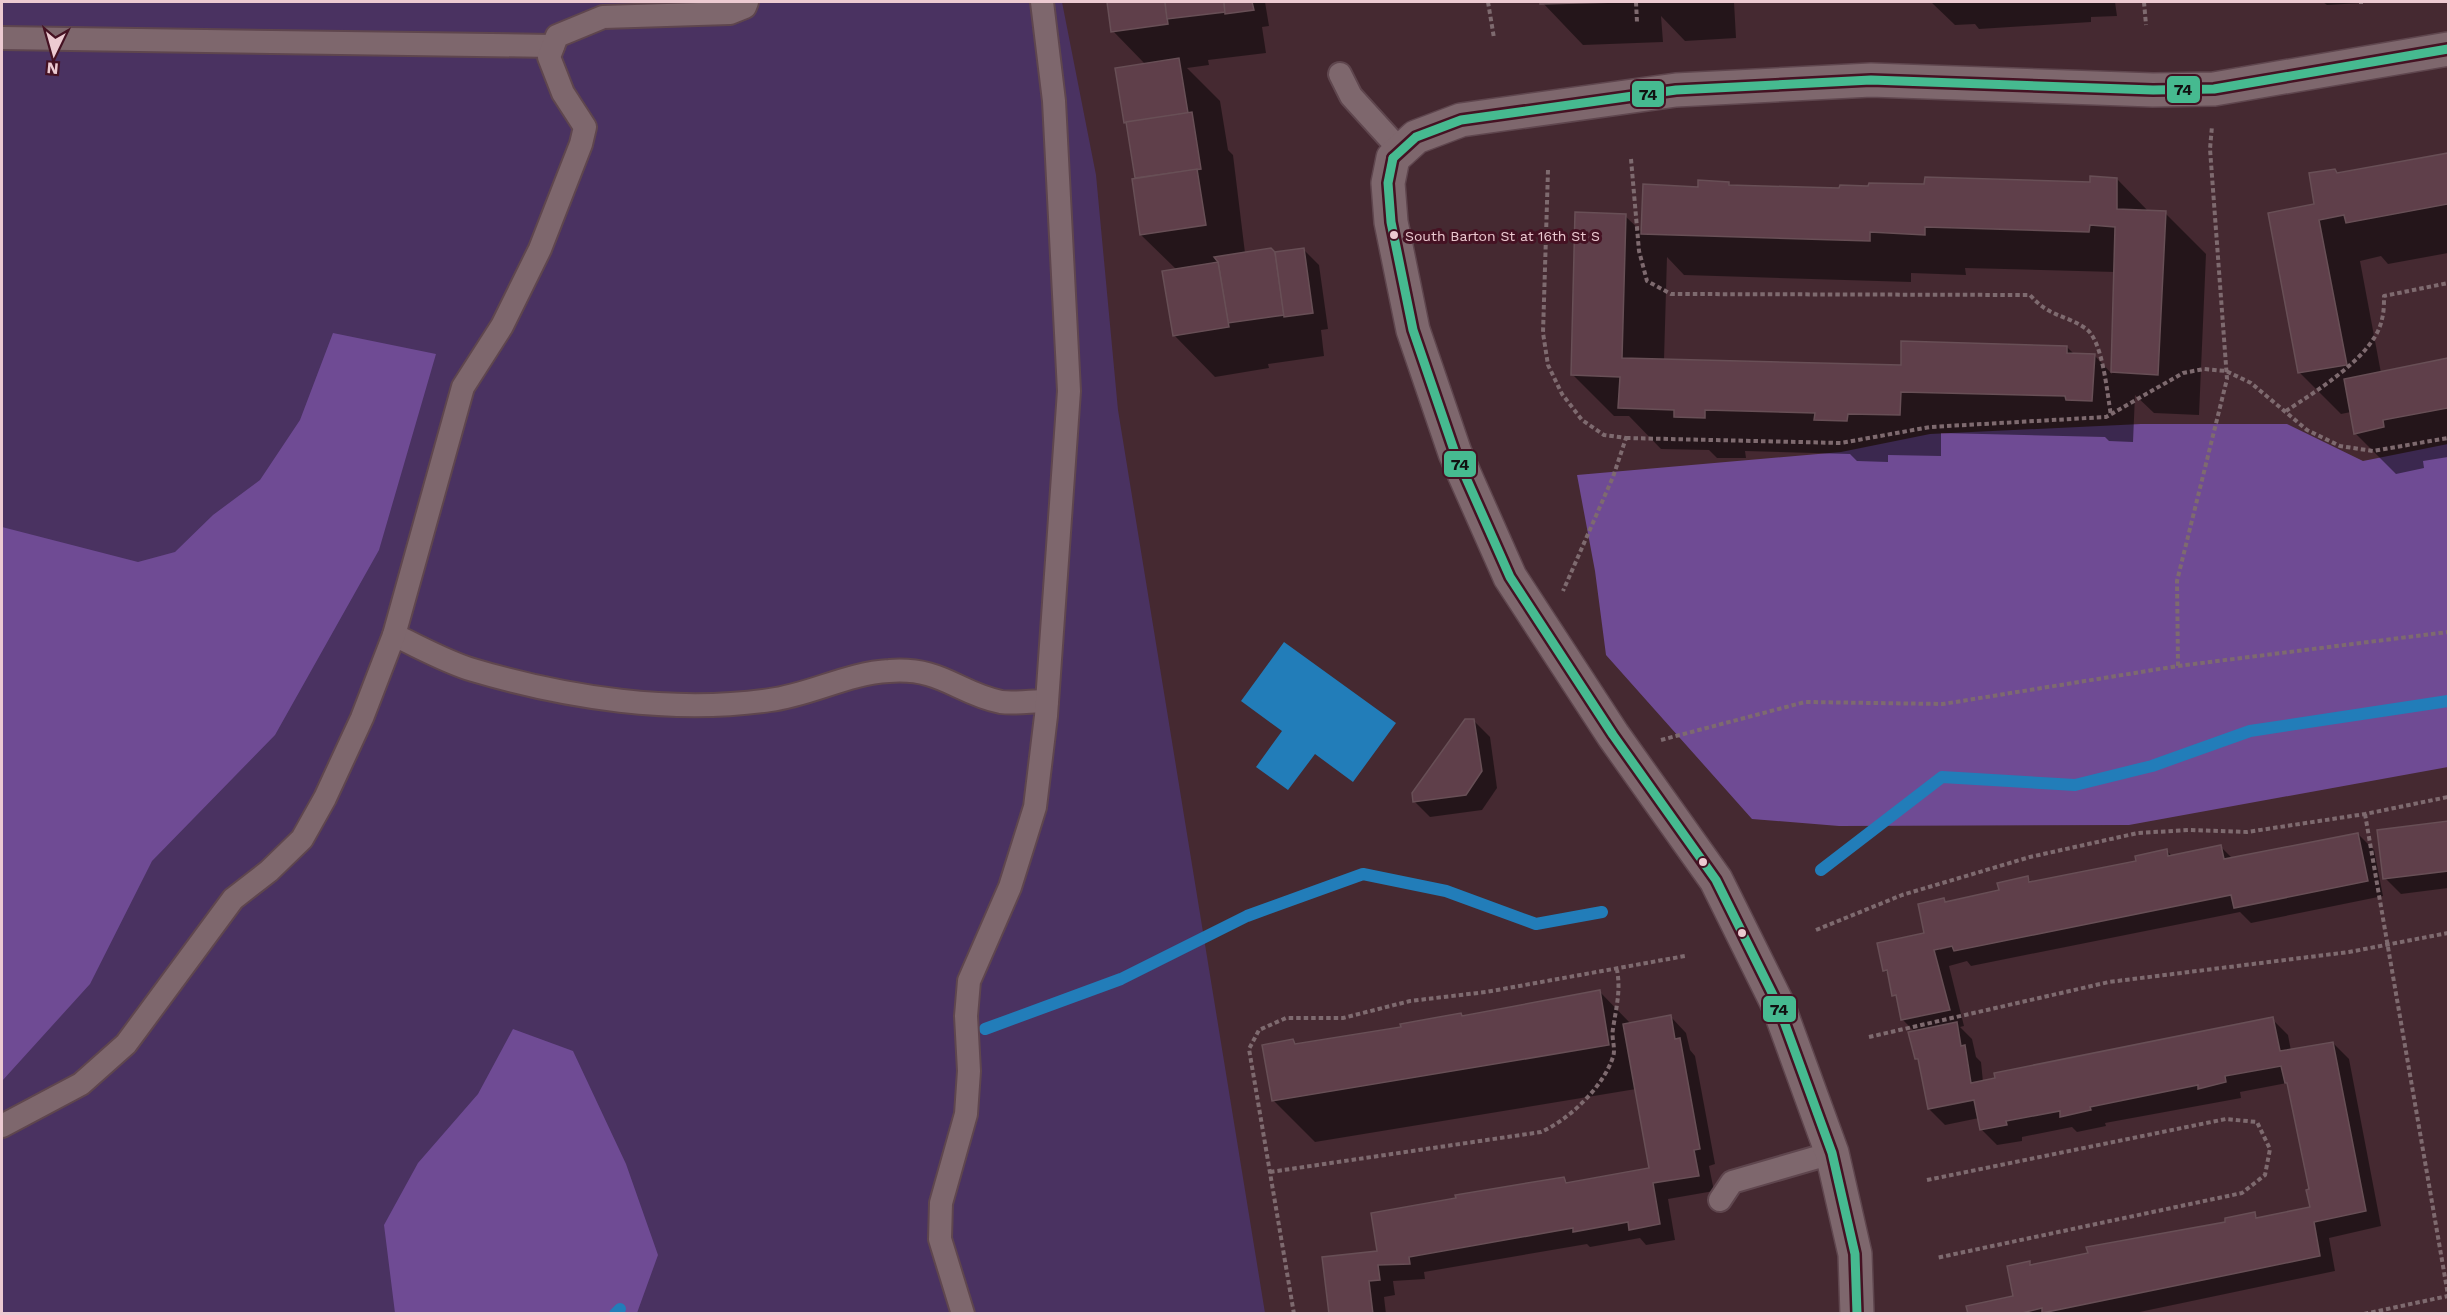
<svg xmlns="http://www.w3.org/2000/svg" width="2450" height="1315" font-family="'Work Sans',sans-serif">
	<rect width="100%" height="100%" fill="#452931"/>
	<!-- green -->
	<path fill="#4a3261" d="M2 2H1062L1096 175 1118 410 1265 1313H2Z"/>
	<!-- forest -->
	<g fill="#6f4b94">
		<path d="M333 333 436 354 379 550 275 735 152 861 90 984 2 1081V527L138 562 175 552 213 515 260 480 300 420Z"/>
		<path d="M2141 424H2287L2363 461 2448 444V767L2129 825 1839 826 1752 819 1606 655 1595 571 1577 475 1841 452 1930 434Z"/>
		<path d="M513 1029 573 1051 626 1164 658 1255 637 1313H395L384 1225 418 1163 478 1094Z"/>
	</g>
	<!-- water -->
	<path fill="#227db9" d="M1284 642 1396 723 1353 782 1315 754 1288 790 1256 767 1282 731 1241 701Z"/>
	<!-- shadow -->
	<g fill="#0007" fill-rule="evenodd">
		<path d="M1108 2H1265L1269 26 1262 27 1266 53 1208 60 1209 65 1187 68 1220 101 1228 150 1233 155 1245 253 1274 254 1303 249 1319 265 1328 329 1321 330 1324 356 1268 364 1269 368 1215 377 1174 335 1177 270 1141 235 1128 122 1146 65 1113 31Z"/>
		<path d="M1542 2H1734L1736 38 1685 41 1661 16 1663 42 1583 45Z"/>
		<path d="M1931 2H2115L2117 16 2091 17V22L1979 29 1975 24 1955 25Z"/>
		<path d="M2323 2H2378L2327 5Z"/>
		<path d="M2448 154V253L2388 264 2381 256 2360 261 2381 373 2448 358V457L2423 461 2424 468 2396 474 2355 433 2351 412 2341 414 2300 373 2316 206 2335 170 2339 174Z"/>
		<path d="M2117 179 2149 212 2165 213 2206 254 2199 415 2154 413 2135 395 2133 442 2109 441 2105 437 1941 433V456L1888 455V462L1857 461 1850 454 1745 451 1746 458H1717L1709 450 1661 449 1629 416H1614L1572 374 1625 216 1643 233 1700 188 1728 183 1732 187 1841 189 2091 184ZM1667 257 1684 275 1911 282V273L1966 275 1965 268 2115 272 2112 374 2094 355 2074 354 2067 347 1903 367 1664 360Z"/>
		<path d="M1474 721 1490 737 1497 788 1482 810 1430 817 1414 801Z"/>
		<path d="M2448 823V888L2401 894 2385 878 2379 831Z"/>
		<path d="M2358 834 2374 850 2383 896 2251 923 2240 912 1971 966 1967 961 1949 966 1964 1026 1960 1027 1972 1039 1976 1057 1981 1062 1983 1082 2272 1019 2288 1035 2291 1051 2333 1043 2349 1059 2381 1226 2329 1238 2335 1271 2130 1314H1970L2015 1297 2030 1263 2033 1266 2227 1223 2254 1214 2259 1219 2312 1208 2311 1190 2287 1083 2240 1092 2241 1098 2105 1123 2106 1126 2077 1132 2072 1127 2022 1137V1141L1997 1145 1981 1129 1979 1118 1945 1125 1929 1109 1920 1062 1916 1059 1915 1032 1902 1019 1890 975 1884 970 1926 934 1944 900 1947 903 2001 892 2027 878 2033 883 2138 862 2166 850 2172 856 2221 847 2233 859ZM1960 945 1940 950V947Z"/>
		<path d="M1599 991 1631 1024 1671 1017 1686 1033 1690 1050 1695 1056 1715 1164 1709 1166 1714 1191 1668 1199 1675 1240 1646 1245 1640 1238 1590 1247 1587 1244 1424 1272 1425 1279 1393 1281 1395 1295 1384 1297 1386 1314H1330L1379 1253 1563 1178 1569 1184 1651 1170 1636 1089 1315 1142 1273 1100 1293 1040 1297 1045 1463 1018Z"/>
	</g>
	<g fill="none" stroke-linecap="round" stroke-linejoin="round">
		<!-- stream -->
		<g stroke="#227db9" stroke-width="12">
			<path d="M1821 870 1942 777 2075 785 2152 766 2250 731 2448 701"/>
			<path d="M985 1029 1121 979 1247 916 1363 874 1446 891 1536 924 1602 912"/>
			<path d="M615 1314 620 1309"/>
		</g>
	</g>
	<!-- building -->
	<g fill="#5f3f4a" stroke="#684f56" stroke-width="1.5">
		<path d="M1107 2H1165L1168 24 1111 32Z"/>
		<path d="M1165 2H1224L1225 12 1167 19Z"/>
		<path d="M1224 2H1252L1254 10 1225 14Z"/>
		<path d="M1540 2H1618L1540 4Z"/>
		<path d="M1179 58 1188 113 1124 123 1115 68Z"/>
		<path d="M1192 112 1201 169 1135 178 1126 122Z"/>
		<path d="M2448 153V204L2346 223 2344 215 2319 220 2347 365 2298 373 2268 213 2314 204 2309 173 2335 169 2337 173Z"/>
		<path d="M1197 169 1206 225 1140 235 1132 179Z"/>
		<path d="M2090 176 2117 178V209L2166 211 2158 375 2111 372 2115 227 2090 225 2089 232 1925 227V235L1870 232V241L1641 234 1643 184 1698 187V180L1729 182V185L1839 188 1840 185 1868 186 1869 183 1924 184 1925 177 2090 182Z"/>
		<path d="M1575 212 1626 214 1622 358 1901 365V341L2067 346V353L2095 354 2092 401 2066 400 2065 396 1901 392 1900 415 1848 414 1847 421 1814 420 1815 413 1705 410V418L1674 417V410L1618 408 1620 377 1571 375Z"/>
		<path d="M1271 248 1275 252 1284 315 1228 323 1218 262 1214 257Z"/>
		<path d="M1304 248 1313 313 1284 317 1275 252Z"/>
		<path d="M1218 262 1229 327 1173 336 1162 271Z"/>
		<path d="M2448 358V408L2383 420 2384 427 2354 434 2344 379Z"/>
		<path d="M1465 719H1474L1482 771 1466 795 1413 802 1412 793Z"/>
		<path d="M2448 821V871L2383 879 2377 830Z"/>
		<path d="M2358 833 2368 881 2234 908 2231 895 1954 951 1952 946 1934 950 1950 1010 1901 1020 1896 995 1892 996 1887 970 1883 971 1877 943 1924 933 1918 904 1944 898 1945 902 1999 890 1997 883 2028 876 2029 882 2136 861 2135 856 2167 849 2168 856 2221 845 2224 859Z"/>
		<path d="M1600 990 1609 1045 1272 1101 1262 1045 1293 1039 1295 1044 1401 1027 1400 1024 1461 1013 1462 1016Z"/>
		<path d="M1671 1015 1675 1039 1680 1038 1700 1149 1694 1150 1699 1176 1653 1183 1660 1224 1629 1230 1628 1222 1573 1232V1228L1409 1257 1410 1264 1378 1265 1380 1280 1369 1281 1373 1314H1329L1322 1257 1377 1251 1371 1213 1456 1198 1455 1195 1564 1177 1566 1183 1649 1168 1623 1024Z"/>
		<path d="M2273 1017 2280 1051 2333 1042 2366 1211 2314 1222 2320 1256 2042 1313V1308L2018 1314H1968L1966 1306 2013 1296 2007 1266 2030 1261V1265L2088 1253 2086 1247 2225 1222V1218L2255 1212 2256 1218 2310 1207 2306 1190 2309 1189 2287 1083H2285L2281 1066 2225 1076 2226 1082 2198 1089V1085L2090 1107 2091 1110 2060 1117V1111L2006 1121 2007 1125 1980 1130 1974 1100 1928 1109 1918 1059H1915L1908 1032 1957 1022 1961 1046 1965 1045 1971 1083 1995 1078 1994 1073Z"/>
	</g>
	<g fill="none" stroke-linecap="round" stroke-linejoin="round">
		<defs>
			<g id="lane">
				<path d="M2 38 553 46"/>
				<path d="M1340 74 1351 96 1401 151"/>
				<path d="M394 635C420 647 446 662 473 670 567 698 673 714 770 700 810 695 848 673 889 671 942 667 957 693 1001 702 1015 704 1032 701 1047 701"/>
				<path d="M2 1126 81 1084 126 1044 233 899 269 871 302 839 325 798 362 718 394 635 463 387 502 326 540 249 581 144 585 127 563 93 549 57 557 36 603 17 730 13 745 7 747 2"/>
				<path d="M1720 1200 1732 1182 1832 1153"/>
				<path d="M963 1314 940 1239 941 1203 966 1114 969 1071 966 1016 969 981 1010 887 1035 807 1046 716 1069 391 1054 101 1042 2"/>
			</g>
			<path id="street" d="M1857 1314 1855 1254 1832 1153 1778 1005 1716 880 1613 735 1510 577 1455 453 1413 330 1391 222 1388 183 1393 158 1416 137 1461 120 1676 90 1871 80 2153 90 2214 89 2448 49"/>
		</defs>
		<!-- lane casing -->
		<use href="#lane" stroke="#5f464e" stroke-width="26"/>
		<!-- street casing -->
		<use href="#street" stroke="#5f464e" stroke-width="36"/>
		<!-- path -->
		<g stroke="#7e6a6f" stroke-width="4" stroke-dasharray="4.5 3" stroke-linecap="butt">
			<path d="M1488 2 1494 38"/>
			<path d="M1636 2 1637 22"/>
			<path d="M2144 2 2146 25"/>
			<path d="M2361 2V4"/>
			<path d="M1631 159 1639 251 1647 281 1671 294 2030 295C2049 317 2064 314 2085 328 2103 339 2107 394 2111 415"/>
			<path d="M1548 170 1543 333 1548 365 1562 394 1582 420 1604 435 1626 438 1613 477 1563 591"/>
			<path d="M2286 411C2316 391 2375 356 2382 319 2384 312 2384 303 2384 296L2448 283"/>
			<path d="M1626 438 1841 443 1930 427 2106 417 2183 373 2204 369 2226 371 2251 383 2307 430 2340 446 2373 451 2448 438"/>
			<path d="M2178 666 2448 632"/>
			<path d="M1661 740 1805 702 1943 704 2178 666 2177 581 2227 379 2210 149 2212 126"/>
			<path d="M2365 814 2448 1295"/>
			<path d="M1816 930 1902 895 2030 857 2138 833 2189 830 2247 832 2365 814 2448 797"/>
			<path d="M1869 1037 2109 982 2349 952 2448 933"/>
			<path d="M1270 1172 1541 1132C1570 1119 1603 1087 1613 1057 1616 1048 1611 1038 1613 1029 1616 1008 1621 991 1617 970"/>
			<path d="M1927 1180 2226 1119 2257 1122 2270 1149 2265 1175 2242 1193 1936 1258"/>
			<path d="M1294 1314 1249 1049 1259 1030 1286 1018H1343L1410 1001 1486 992 1685 956"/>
			<path d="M2364 1314 2448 1296"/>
		</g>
		<!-- lane -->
		<use href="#lane" stroke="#7e676d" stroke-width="22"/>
		<!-- street -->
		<use href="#street" stroke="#7e676d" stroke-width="33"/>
		<defs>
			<g id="bus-1">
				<path d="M1393 158 1388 183 1391 222 1413 330 1455 453 1510 577 1613 735 1716 880 1778 1005 1832 1153 1855 1254 1857 1314"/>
				<path d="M1393 158 1416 137 1461 120 1676 90 1871 80 2153 90 2214 89 2448 49"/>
			</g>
		</defs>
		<!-- bus-1 casing -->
		<use href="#bus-1" stroke="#451223" stroke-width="14"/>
		<!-- bus-1 -->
		<use href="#bus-1" stroke="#46ba90" stroke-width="9"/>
	</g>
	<!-- markers -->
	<g fill="#eccad1" stroke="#451223" stroke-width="2">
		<circle cx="1394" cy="235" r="5"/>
		<circle cx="1703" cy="862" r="5"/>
		<circle cx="1742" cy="933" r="5"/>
	</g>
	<g text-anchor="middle" stroke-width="6" stroke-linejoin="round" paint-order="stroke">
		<!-- bus labels -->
		<g font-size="14" fill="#eccad1" stroke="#451223" text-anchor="start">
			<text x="1405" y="241">South Barton St at 16th St S</text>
		</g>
	</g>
	<g stroke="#451223" stroke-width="2">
		<rect x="2166" y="75" width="35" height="29" rx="6" fill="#46ba90"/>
		<rect x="1631" y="80" width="34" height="28" rx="6" fill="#46ba90"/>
		<rect x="1443" y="450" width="34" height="28" rx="6" fill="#46ba90"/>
		<rect x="1762" y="995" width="35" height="28" rx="6" fill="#46ba90"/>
	</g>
	<g font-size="16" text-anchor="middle" font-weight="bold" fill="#111">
		<text x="2183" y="95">74</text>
		<text x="1648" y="100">74</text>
		<text x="1460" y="470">74</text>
		<text x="1779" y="1015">74</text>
	</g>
	<!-- border -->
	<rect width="2450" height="1315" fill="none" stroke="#eccad1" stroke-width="6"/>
	<!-- north arrow -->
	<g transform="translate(54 54) rotate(185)" stroke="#451223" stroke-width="4.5" paint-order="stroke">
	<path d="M0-4.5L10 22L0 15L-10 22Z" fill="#eccad1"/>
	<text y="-9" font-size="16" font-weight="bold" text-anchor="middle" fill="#eccad1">N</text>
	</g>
</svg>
